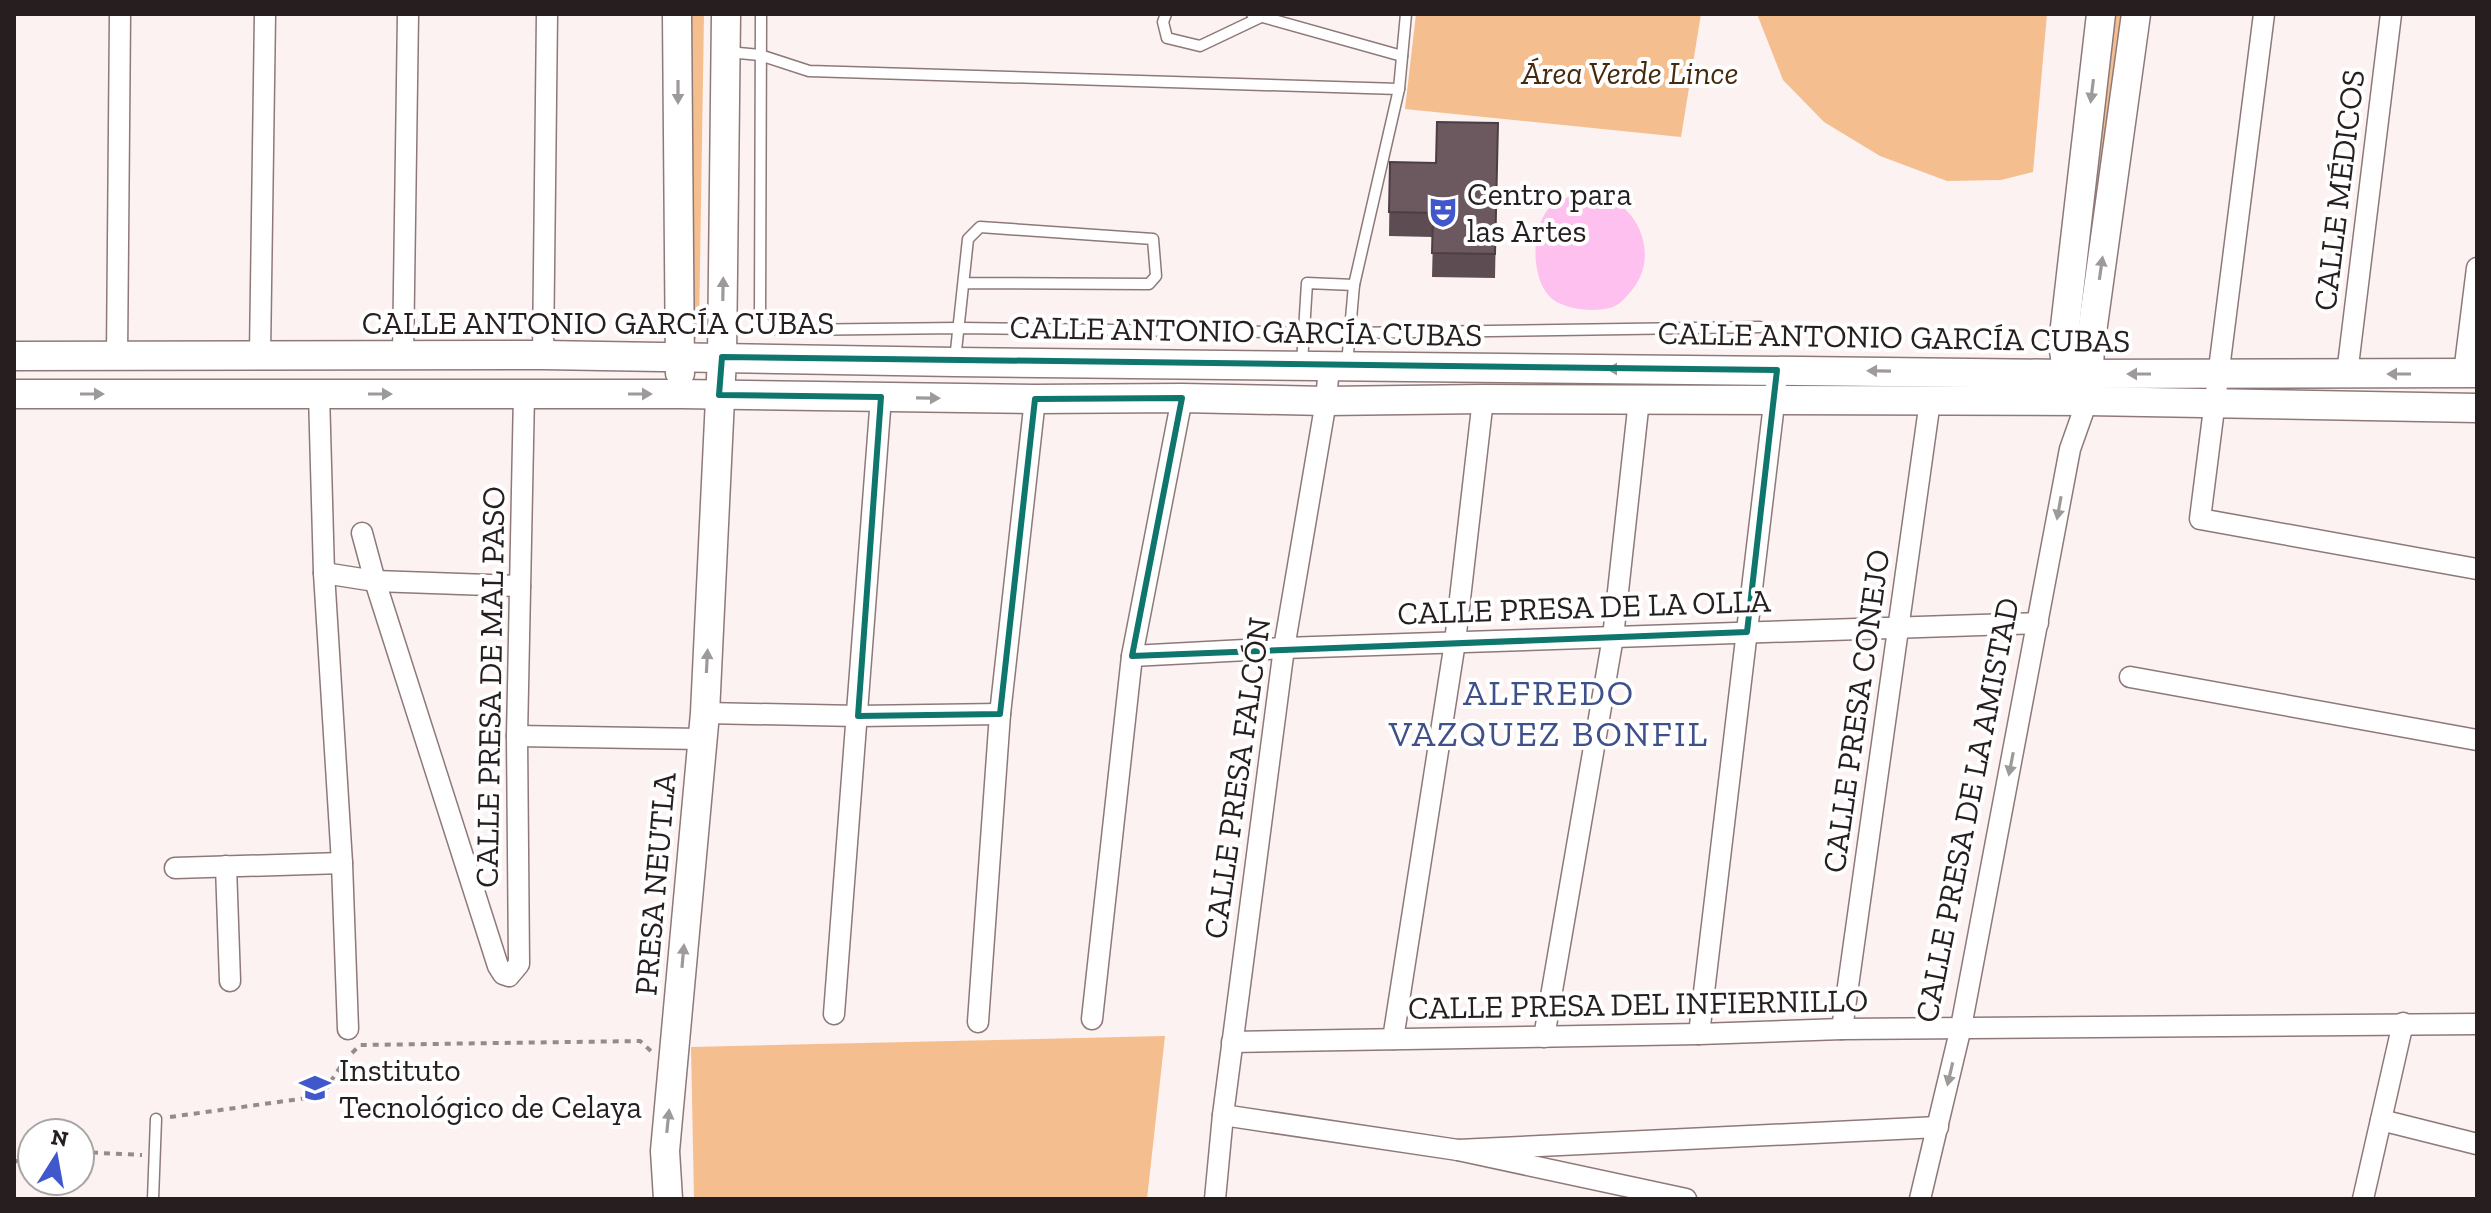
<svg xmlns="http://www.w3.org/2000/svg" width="2491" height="1213" font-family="'Zilla Slab',serif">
	<rect width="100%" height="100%" fill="#fcf2f2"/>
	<!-- green -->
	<g fill="#f5be8e">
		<path d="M689 14H704L699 330 698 336 692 343Z"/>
		<path d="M1416 14H1701L1681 137 1405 109Z"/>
		<path d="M1757 14H2047L2033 172 2001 180 1947 181 1880 156 1824 122 1783 80Z"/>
		<path d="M2111 14H2122L2080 347 2073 353Z"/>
		<path d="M1165 1036 1147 1199H694L691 1047Z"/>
	</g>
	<!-- water -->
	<path fill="#fec0ef" d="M1592 193C1603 197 1616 201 1625 209 1646 229 1652 262 1635 286 1629 294 1622 303 1613 307 1595 313 1562 310 1549 296 1530 275 1531 224 1552 205 1563 196 1579 195 1592 193Z"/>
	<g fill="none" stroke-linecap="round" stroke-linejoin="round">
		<defs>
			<g id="lane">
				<path d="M761 14 760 314 766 328 786 330 959 328 1349 333 1760 327"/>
				<path d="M1166 14 1163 22 1167 38 1200 46 1261 17"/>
				<path d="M1252 14 1402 56"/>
				<path d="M728 52 760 55 809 71 1399 89"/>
				<path d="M955 360 968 239 980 227 1153 239 1156 276 1149 284 964 283"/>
				<path d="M1302 363 1307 283 1354 285"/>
				<path d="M1347 364 1354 285 1399 89 1406 14"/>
				<path d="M153 1199 156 1119"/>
			</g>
			<g id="street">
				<path d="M2264 14 2200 519 2477 569"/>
				<path d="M260 354 265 14"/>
				<path d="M543 355 547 14"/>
				<path d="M117 356 120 14"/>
				<path d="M403 356 408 14"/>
				<path d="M2464 373 2477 268"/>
				<path d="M2347 374 2391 14"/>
				<path d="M319 394 324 573 342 863 348 1029"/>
				<path d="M362 533 375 581 498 966 503 974 509 976 519 964 517 736 524 394"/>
				<path d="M324 573 375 581 520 586"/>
				<path d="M1132 656 1284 648 2038 623"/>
				<path d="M2130 677 2477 740"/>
				<path d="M705 713 858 716 1000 714"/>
				<path d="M517 736 701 739"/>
				<path d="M226 866 230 981"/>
				<path d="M175 868 342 863"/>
				<path d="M834 1014 881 397"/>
				<path d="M1092 1019 1132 656 1182 398"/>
				<path d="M978 1022 1000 714 1035 399"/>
				<path d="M1842 1029 1930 401"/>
				<path d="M1699 1034 1776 387"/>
				<path d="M1544 1037 1613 637 1639 400"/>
				<path d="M1393 1039 1455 642 1483 399"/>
				<path d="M1232 1042 1699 1034 1842 1029 2477 1024"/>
				<path d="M1223 1115 1458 1150 1686 1199"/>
				<path d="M2381 1120 2477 1144"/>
				<path d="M1458 1150 1938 1127"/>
				<path d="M1215 1199 1223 1115 1284 648 1326 401 1329 366"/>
				<path d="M1920 1199 1961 1027 2070 449 2087 401"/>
				<path d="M2363 1199 2403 1023"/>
			</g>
			<g id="secondary">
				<path d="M677 14 680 373"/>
				<path d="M14 356 543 355 955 362 2068 374 2477 373"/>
				<path d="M2070 390 2063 344 2101 14"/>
				<path d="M2088 390 2090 347 2136 14"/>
				<path d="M14 394H680L1035 399 1182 398 1326 401 1483 399 2087 401 2477 408"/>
				<path d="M668 1199 665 1151 705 713 722 357 726 14"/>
			</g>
		</defs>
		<!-- lane casing -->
		<use href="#lane" stroke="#8e7979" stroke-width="13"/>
		<!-- street casing -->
		<use href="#street" stroke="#8e7979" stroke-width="23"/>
		<!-- secondary casing -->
		<use href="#secondary" stroke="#8e7979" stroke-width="31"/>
		<!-- path -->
		<g stroke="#948b8b" stroke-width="4" stroke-dasharray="6 6" stroke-linecap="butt">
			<path d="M170 1117 307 1098 325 1090 345 1060 360 1045 640 1041 652 1052"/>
			<path d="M80 1152 142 1155"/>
			<path d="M14 1162 32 1156"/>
		</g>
		<!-- lane -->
		<use href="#lane" stroke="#fff" stroke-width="10"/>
		<!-- street -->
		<use href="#street" stroke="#fff" stroke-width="20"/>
		<!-- secondary -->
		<use href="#secondary" stroke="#fff" stroke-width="28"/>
	</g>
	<!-- wall -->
	<path fill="#5d4d52" d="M1498 123 1495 278 1432 277 1433 237 1389 236 1390 162 1436 163Z"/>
	<!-- building -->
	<path fill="#6c595f" stroke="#4c3e42" stroke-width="2" d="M1437 122 1498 123 1495 254 1432 253 1433 213 1389 212 1390 162 1436 163Z"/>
	<!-- one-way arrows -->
	<defs><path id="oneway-solid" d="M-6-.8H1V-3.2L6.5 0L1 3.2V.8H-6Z" transform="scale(2)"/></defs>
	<g fill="#9e9a9a">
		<use href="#oneway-solid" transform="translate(2092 91) rotate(97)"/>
		<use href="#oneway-solid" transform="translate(678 92) rotate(90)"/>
		<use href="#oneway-solid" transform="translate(2101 268) rotate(-82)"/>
		<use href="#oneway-solid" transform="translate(723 289) rotate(-89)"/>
		<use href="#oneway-solid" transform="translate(1619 369) rotate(-180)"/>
		<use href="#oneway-solid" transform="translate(1879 371) rotate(-179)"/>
		<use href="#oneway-solid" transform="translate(2139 374) rotate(-180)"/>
		<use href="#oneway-solid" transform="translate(2399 374) rotate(180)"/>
		<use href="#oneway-solid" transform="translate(92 394)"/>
		<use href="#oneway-solid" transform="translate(380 394)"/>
		<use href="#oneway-solid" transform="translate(640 394)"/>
		<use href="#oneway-solid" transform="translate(928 398) rotate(1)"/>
		<use href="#oneway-solid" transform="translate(2059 508) rotate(100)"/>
		<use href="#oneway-solid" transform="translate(707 661) rotate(-87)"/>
		<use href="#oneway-solid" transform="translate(2011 764) rotate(101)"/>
		<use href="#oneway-solid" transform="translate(683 956) rotate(-85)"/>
		<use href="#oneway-solid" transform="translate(1950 1074) rotate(103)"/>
		<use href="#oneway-solid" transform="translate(668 1121) rotate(-84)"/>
	</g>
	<!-- marked area -->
	<path fill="none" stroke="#0f766e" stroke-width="6" stroke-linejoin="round" d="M722 357 1777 370 1747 632 1132 656 1182 398 1035 399 1000 714 858 716 881 397 719 395Z"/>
	<!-- icons -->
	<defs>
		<symbol id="theatre-bare" viewBox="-9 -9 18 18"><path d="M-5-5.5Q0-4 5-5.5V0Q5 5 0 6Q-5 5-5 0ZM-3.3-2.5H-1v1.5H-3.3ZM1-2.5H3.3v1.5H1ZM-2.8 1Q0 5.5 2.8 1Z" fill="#4058cb" stroke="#fff" stroke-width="2.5" paint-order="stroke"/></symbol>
		<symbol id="university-bare" viewBox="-9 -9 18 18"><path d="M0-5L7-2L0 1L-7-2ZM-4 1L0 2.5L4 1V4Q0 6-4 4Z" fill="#4058cb" stroke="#fff" stroke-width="2.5" paint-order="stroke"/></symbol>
	</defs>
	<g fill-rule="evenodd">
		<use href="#theatre-bare" x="1421" y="190" width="44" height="44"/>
		<use href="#university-bare" x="293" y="1066" width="44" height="44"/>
	</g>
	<g text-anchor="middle" stroke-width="8" stroke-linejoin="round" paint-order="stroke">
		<!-- park labels -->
		<g font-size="32" font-style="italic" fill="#462a0e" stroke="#fff">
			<text x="1630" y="84">Área Verde Lince</text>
		</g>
		<!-- street labels -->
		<g font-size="32" fill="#271f1f" stroke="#fff">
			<text transform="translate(2339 190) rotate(-83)" y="11">CALLE MÉDICOS</text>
			<text x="598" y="334">CALLE ANTONIO GARCÍA CUBAS</text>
			<text transform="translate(1246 331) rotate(1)" y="11">CALLE ANTONIO GARCÍA CUBAS</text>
			<text transform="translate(1894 337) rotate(1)" y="11">CALLE ANTONIO GARCÍA CUBAS</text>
			<text transform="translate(1584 607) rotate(-2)" y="11">CALLE PRESA DE LA OLLA</text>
			<text transform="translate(490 687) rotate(-89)" y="11">CALLE PRESA DE MAL PASO</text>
			<text transform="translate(1856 711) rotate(-82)" y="11">CALLE PRESA CONEJO</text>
			<text transform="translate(1237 778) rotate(-82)" y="11">CALLE PRESA FALCÓN</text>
			<text transform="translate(1967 810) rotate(-79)" y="11">CALLE PRESA DE LA AMISTAD</text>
			<text transform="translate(655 884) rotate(-85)" y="11">PRESA NEUTLA</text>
			<text transform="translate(1638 1004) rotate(-1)" y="11">CALLE PRESA DEL INFIERNILLO</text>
		</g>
		<!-- poi labels -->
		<g font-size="32" fill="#271f1f" stroke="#fff" text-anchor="start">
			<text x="1467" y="205">Centro para<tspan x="1467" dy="37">las Artes</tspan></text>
			<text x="339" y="1081">Instituto<tspan x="339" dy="37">Tecnológico de Celaya</tspan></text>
		</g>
		<!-- quarter labels -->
		<g font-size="36" letter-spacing="2" fill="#3f508b" stroke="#fff">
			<text x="1549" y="705">ALFREDO<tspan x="1549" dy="41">VAZQUEZ BONFIL</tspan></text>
		</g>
	</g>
	<!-- border -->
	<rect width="2491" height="1213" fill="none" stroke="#271f1f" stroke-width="32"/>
	<!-- north arrow -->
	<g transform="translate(56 1157) rotate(11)"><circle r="38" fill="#ffffff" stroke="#a9a5a5" stroke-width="2"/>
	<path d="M0-6L14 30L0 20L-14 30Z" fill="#4058cb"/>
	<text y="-12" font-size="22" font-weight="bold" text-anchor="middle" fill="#271f1f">N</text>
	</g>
</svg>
